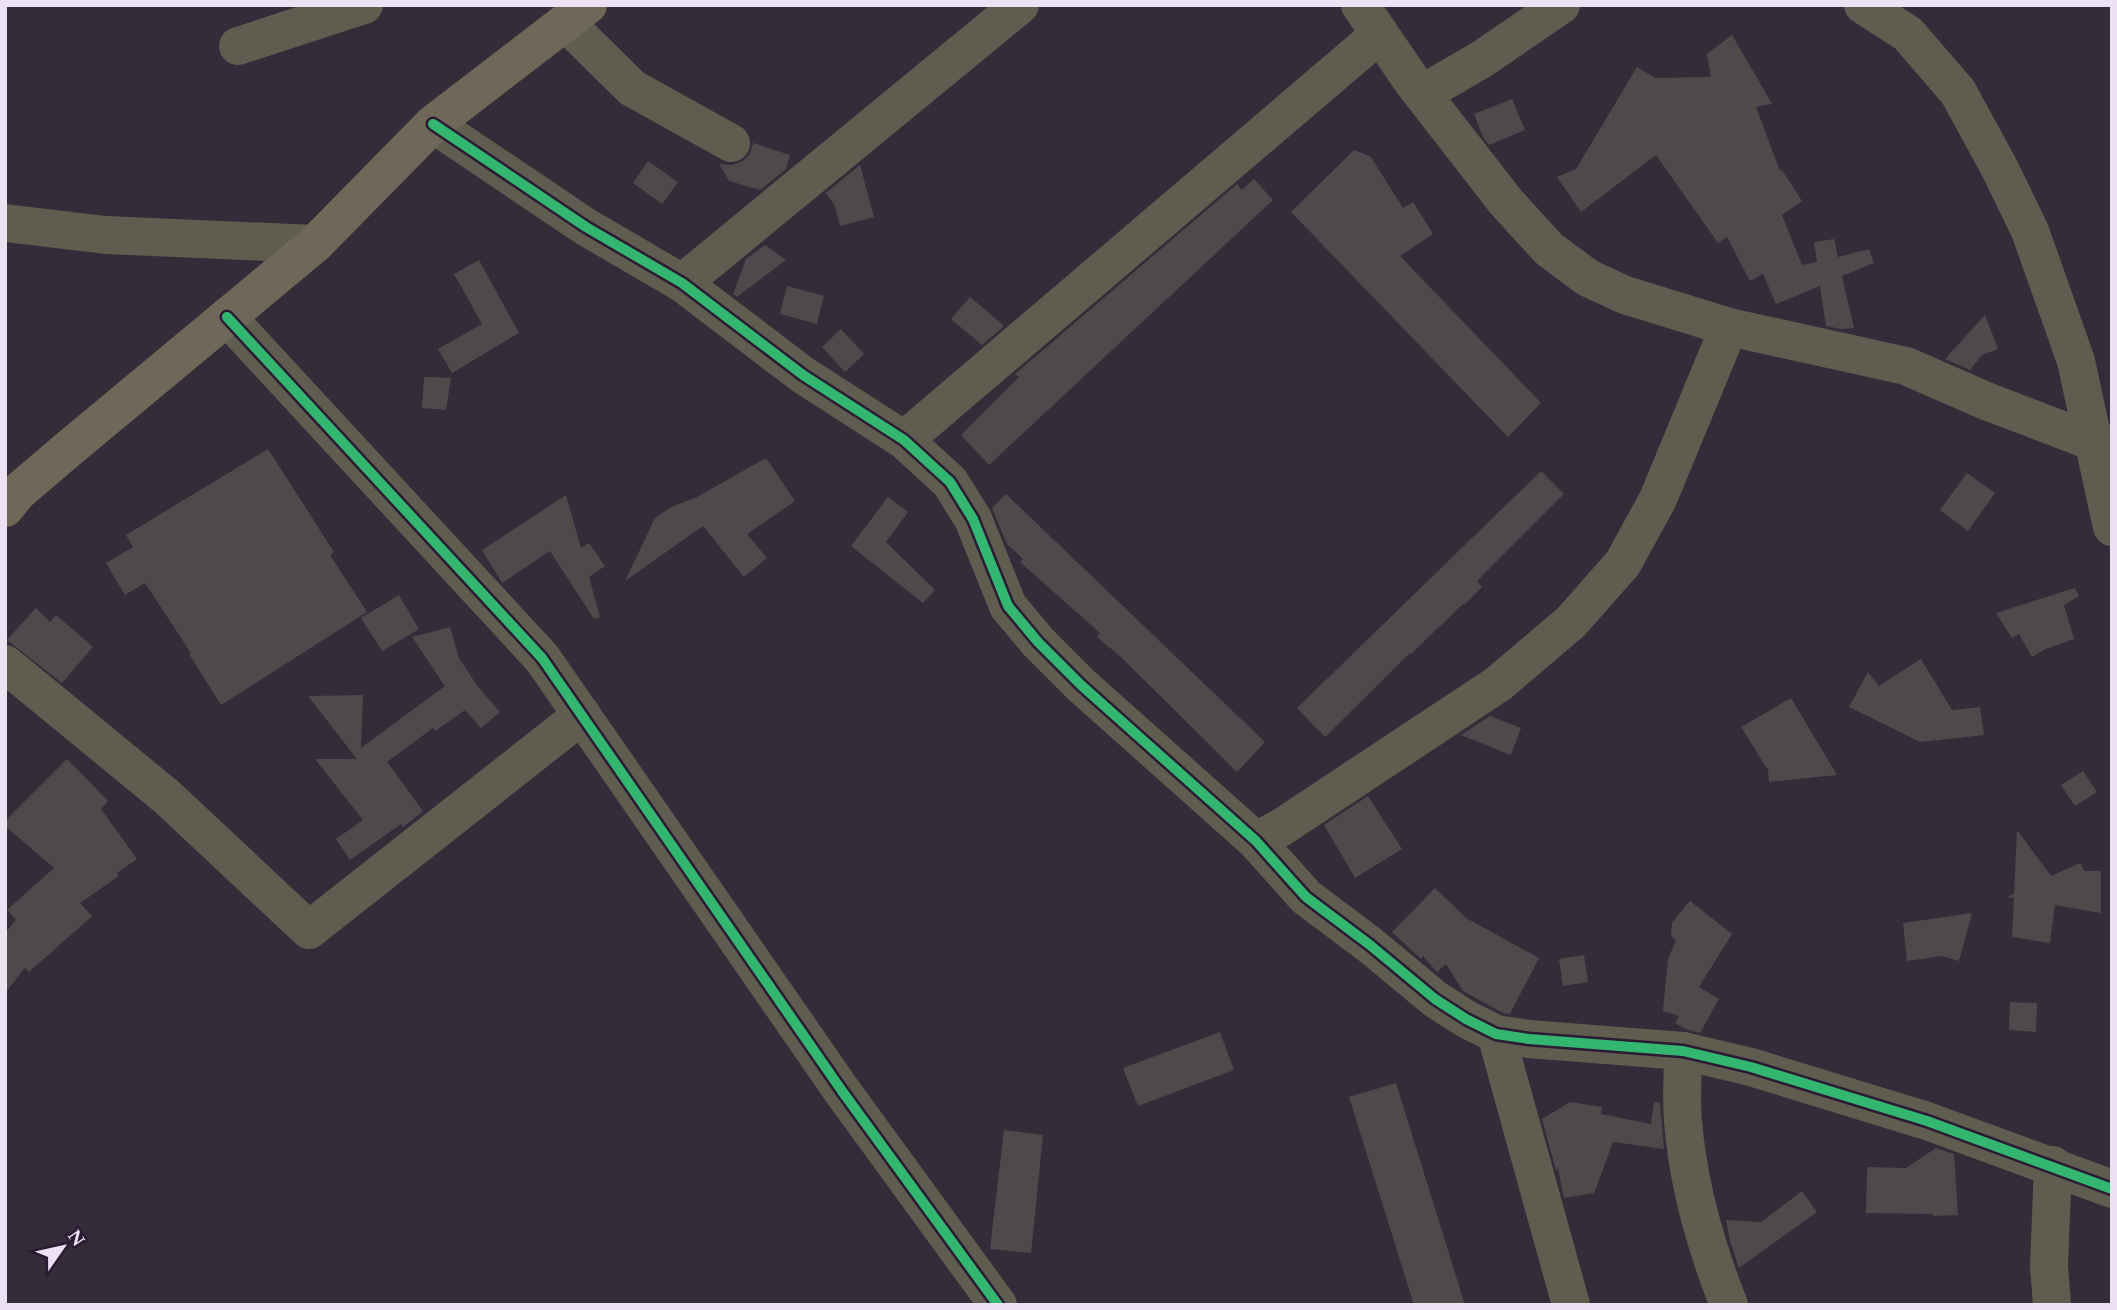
<svg xmlns="http://www.w3.org/2000/svg" width="2117" height="1310" font-family="Spectral,serif">
	<rect width="100%" height="100%" fill="#342c39"/>
	<!-- building -->
	<g fill="#50494b">
		<path d="M1732 35 1772 104 1756 107 1780 171 1782 170 1802 201 1782 215 1802 265 1817 262 1814 242 1834 239 1838 257 1869 249 1874 263 1842 276 1854 328 1841 329 1826 326 1820 286 1776 304 1763 274 1750 281 1727 237 1718 243 1656 155 1581 212 1557 177 1576 169 1637 67 1655 78 1711 77 1707 54Z"/>
		<path d="M1512 99 1525 130 1489 145 1483 137 1474 114Z"/>
		<path d="M753 143 790 155 786 169 760 190 729 181 719 164 732 165 743 161 750 154Z"/>
		<path d="M1354 150 1371 157 1403 208 1413 202 1433 234 1400 256 1541 403 1508 437 1291 212Z"/>
		<path d="M648 161 678 182 662 204 633 183Z"/>
		<path d="M860 165 874 217 840 226 835 206 826 193Z"/>
		<path d="M1254 179 1273 200 989 465 961 435 1019 377 1015 374 1237 184 1242 190Z"/>
		<path d="M765 245 786 260 737 297 733 294 746 259Z"/>
		<path d="M479 260 519 333 452 373 438 349 482 324 454 274Z"/>
		<path d="M787 286 824 296 817 324 780 314Z"/>
		<path d="M970 297 1004 326 982 345 951 319Z"/>
		<path d="M1985 315 1998 349 1982 355 1970 370 1945 359Z"/>
		<path d="M841 329 864 354 845 372 822 347Z"/>
		<path d="M424 377 451 378 446 410 422 408Z"/>
		<path d="M268 449 334 552 330 555 367 612 221 705 189 654 191 653 145 583 125 595 106 563 133 547 126 535Z"/>
		<path d="M766 458 795 501 747 534 767 558 744 577 703 526 625 581 655 518 671 507 697 497Z"/>
		<path d="M1541 471 1564 494 1477 581 1482 587 1464 605 1463 604 1411 654 1410 653 1325 737 1297 708Z"/>
		<path d="M1967 473 1995 493 1968 531 1940 510Z"/>
		<path d="M1006 494 1265 742 1237 772 1122 658 1097 637 1100 633 1020 562 1023 559 1007 544 992 508Z"/>
		<path d="M566 495 581 548 589 543 605 566 589 577 600 617 594 619 550 551 502 583 482 550Z"/>
		<path d="M888 497 908 512 886 542 935 590 923 603 851 546Z"/>
		<path d="M2075 588 2079 596 2064 605 2074 639 2045 649 2032 657 2019 634 2012 638 1996 613Z"/>
		<path d="M399 595 419 629 382 651 361 618Z"/>
		<path d="M36 608 50 622 56 615 93 647 62 683 7 640Z"/>
		<path d="M450 627 459 658 478 687 500 712 481 728 465 710 435 731 433 728 387 762 423 811 403 827 401 824 350 860 336 839 363 820 315 759H357L308 696 363 695 361 748 445 686 412 637Z"/>
		<path d="M1921 659 1952 710 1980 707 1984 735 1920 742 1849 707 1868 672 1879 686Z"/>
		<path d="M1791 698 1837 775 1769 782 1768 770 1741 727Z"/>
		<path d="M1490 716 1521 728 1511 755 1461 735Z"/>
		<path d="M67 759 108 801 101 809 137 859 117 873 119 876 80 903 92 916 29 972 25 968 5 993V933L16 920 7 910 54 868 5 826V821Z"/>
		<path d="M2083 771 2097 792 2075 806 2061 785Z"/>
		<path d="M1368 796 1402 849 1355 878 1324 825Z"/>
		<path d="M2017 830 2051 876 2080 863 2084 871H2101V913L2055 905 2050 943 2012 937 2014 898 2007 897 2014 894Z"/>
		<path d="M1435 888 1466 918 1539 958 1510 1014 1503 1013 1463 991 1446 964 1437 972 1423 956 1421 959 1392 932Z"/>
		<path d="M1690 901 1732 934 1699 987 1719 999 1700 1033 1686 1029 1675 1023 1679 1016 1663 1011 1668 959 1676 940 1671 936 1672 923Z"/>
		<path d="M1972 913 1959 961 1942 956 1907 961 1903 923Z"/>
		<path d="M1584 955 1588 982 1563 986 1559 959Z"/>
		<path d="M2010 1002 2037 1003 2036 1032 2009 1030Z"/>
		<path d="M1220 1032 1234 1070 1138 1106 1123 1068Z"/>
		<path d="M1396 1083 1465 1305H1414L1349 1097Z"/>
		<path d="M1570 1102 1602 1107 1601 1114 1651 1124 1654 1102 1660 1103 1664 1149 1613 1142 1594 1193 1564 1198 1558 1169 1556 1170 1542 1119Z"/>
		<path d="M1004 1130 1043 1135 1031 1253 990 1249Z"/>
		<path d="M1936 1148 1954 1154 1958 1215 1933 1216V1214L1866 1213 1867 1167 1906 1168Z"/>
		<path d="M1802 1191 1817 1212 1739 1268 1730 1241 1726 1220 1761 1222Z"/>
	</g>
	<g fill="none" stroke-linecap="round" stroke-linejoin="round">
		<!-- minor -->
		<g stroke="#5f5c50" stroke-width="38">
			<path d="M1360 5 1412 81 1506 202 1549 249 1588 278 1625 295 1729 327 1906 366 1986 401 2091 441 2112 445"/>
			<path d="M1863 5 1908 34 1958 92 2000 169 2030 231 2076 361 2112 527"/>
			<path d="M566 23 632 88 731 143"/>
			<path d="M238 46 364 5"/>
			<path d="M1422 94 1482 59 1561 5"/>
			<path d="M433 124 586 227 682 283 803 375 904 440 950 482 973 519 1008 606 1038 642 1081 685 1256 841 1306 897 1370 945 1435 999 1466 1019 1496 1034 1529 1039 1683 1051 1751 1067 1927 1121 2112 1189"/>
			<path d="M5 223 106 235 315 244"/>
			<path d="M682 283 1020 5"/>
			<path d="M227 317 542 658 842 1091 998 1305"/>
			<path d="M904 440 1380 34"/>
			<path d="M5 664 167 797 309 930 582 715"/>
			<path d="M1256 841 1282 827 1498 684 1571 622 1623 563 1658 499 1729 327"/>
			<path d="M1496 1034 1571 1305"/>
			<path d="M1683 1051C1683 1074 1681 1098 1683 1121 1688 1184 1706 1247 1729 1305"/>
			<path d="M2052 1305 2049 1266 2053 1165"/>
		</g>
		<!-- highway -->
		<path stroke="#6f6858" stroke-width="38" d="M5 508 18 492 66 451 315 244 433 124 588 5"/>
		<defs>
			<g id="cycleway">
				<path d="M433 124 586 227 682 283 803 375 904 440 950 482 973 519 1008 606 1038 642 1081 685 1256 841 1306 897 1370 945 1435 999 1466 1019 1496 1034 1529 1039 1683 1051 1751 1067 1927 1121 2112 1189"/>
				<path d="M227 317 542 658 842 1091 998 1305"/>
			</g>
		</defs>
		<!-- cycleway casing -->
		<use href="#cycleway" stroke="#2b1c34" stroke-width="15"/>
		<!-- cycleway -->
		<use href="#cycleway" stroke="#33b770" stroke-width="10"/>
	</g>
	<!-- border -->
	<rect width="2117" height="1310" fill="none" stroke="#ece2f3" stroke-width="14"/>
	<!-- north arrow -->
	<g transform="translate(63 1247) rotate(56)" stroke="#2b1c34" stroke-width="5" paint-order="stroke">
	<path d="M0-5L12 26L0 18L-12 26Z" fill="#ece2f3"/>
	<text y="-10" font-size="19" font-weight="bold" text-anchor="middle" fill="#ece2f3">N</text>
	</g>
</svg>
